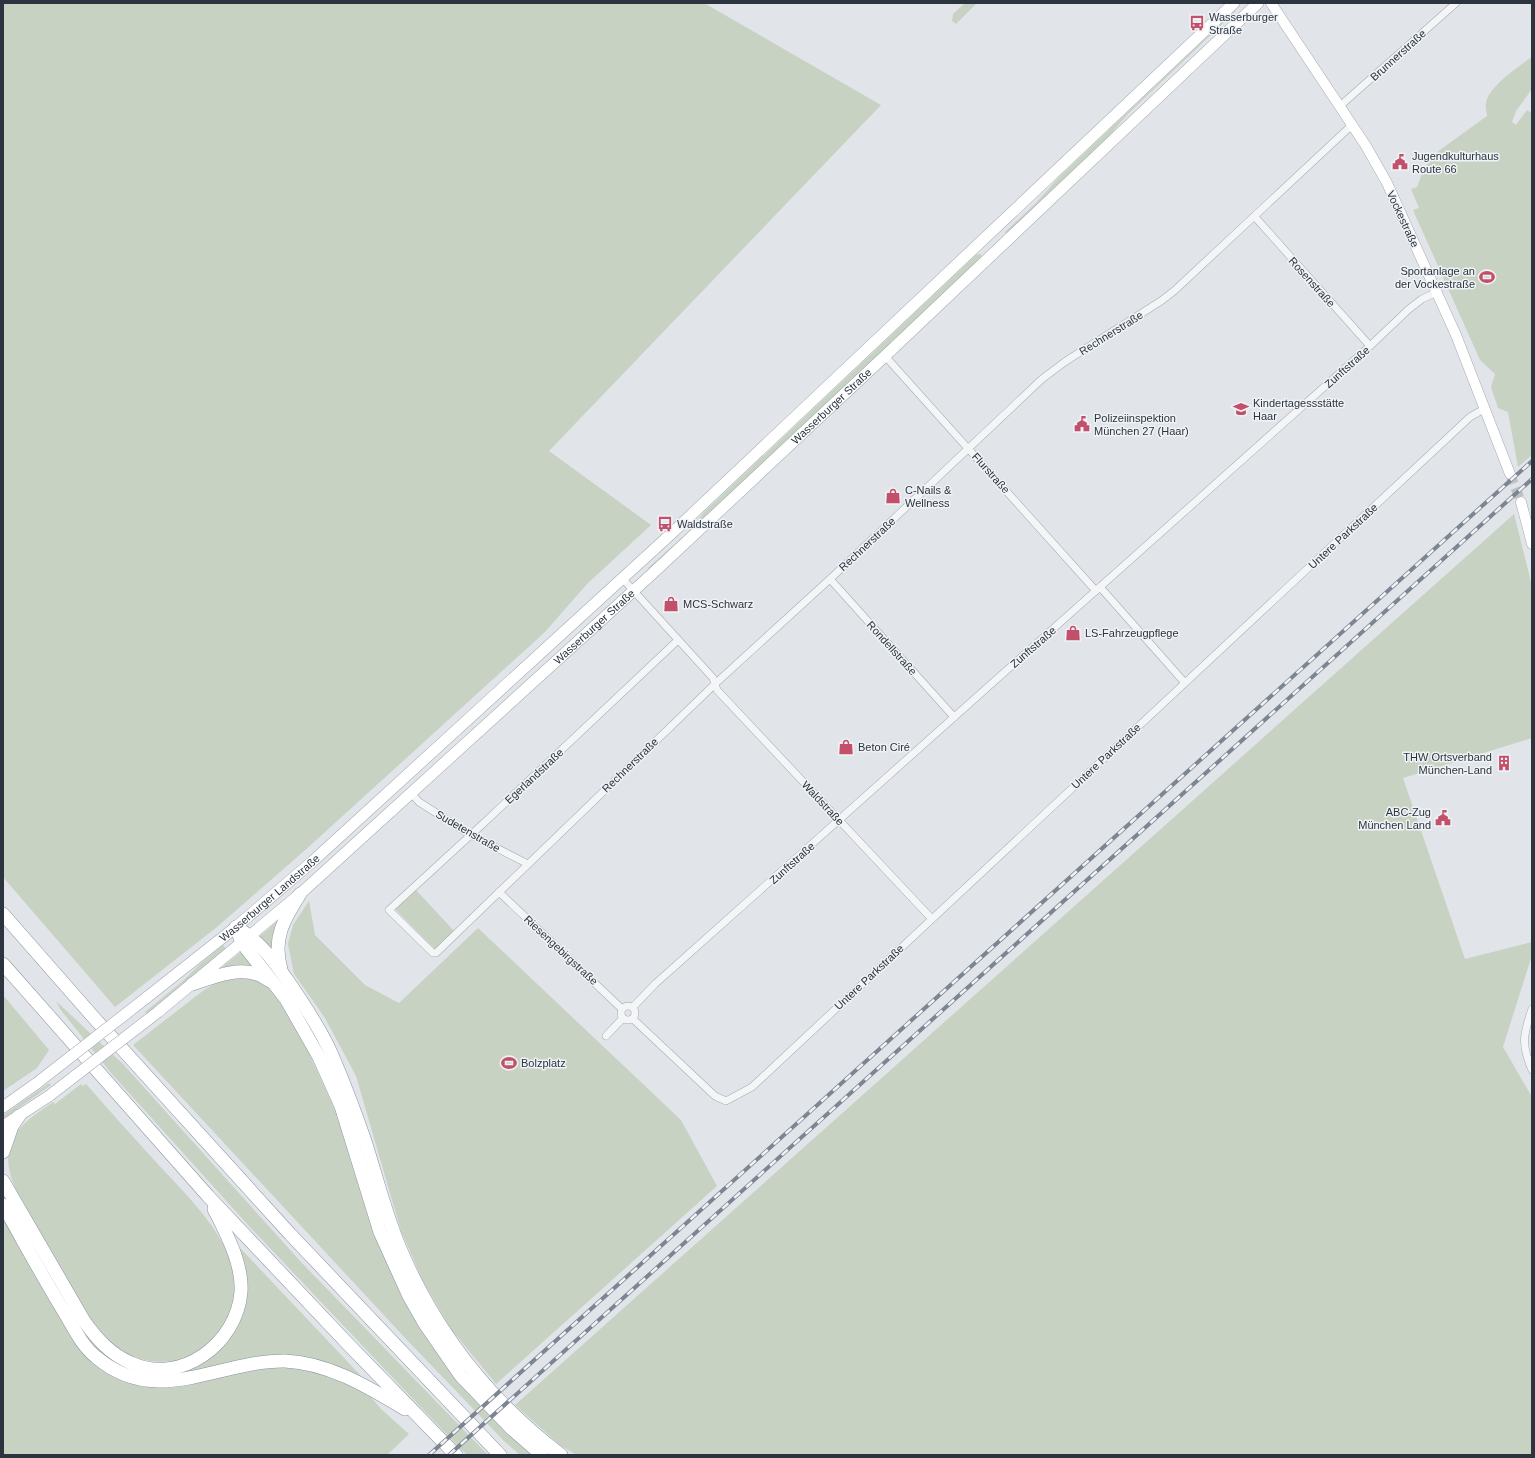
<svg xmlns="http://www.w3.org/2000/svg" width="1535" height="1458" font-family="Arial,sans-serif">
	<rect width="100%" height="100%" fill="#e1e4e8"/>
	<!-- green -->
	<g fill="#c8d2c3">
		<path d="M3 3H704L881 105 549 451 651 525 587 584 545 632 303 852 217 927 115 1007 3 877Z"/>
		<path d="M965 3H977L956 24 952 21 953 14Z"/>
		<path d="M1235 10 1236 11 1129 113 1108 137 1006 234 1005 232 1036 203 1058 178Z"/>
		<path d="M1532 57V89L1516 111 1512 122 1516 125 1527 110 1532 113V455L1518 467 1508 412 1498 408 1491 387 1495 374 1480 360 1413 210 1419 208 1411 189 1417 187 1423 171 1433 155 1487 116C1487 112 1485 107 1486 103 1488 87 1519 66 1532 57Z"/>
		<path d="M980 254 982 256 981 259 650 569 648 568 687 533 704 512 976 255Z"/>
		<path d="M1514 514 1532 586V738L1403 778 1465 959 1532 942V955L1503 1047 1532 1097V1455H577L561 1446 515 1405Z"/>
		<path d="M415 889 455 932 436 950 394 908Z"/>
		<path d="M309 901 315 935 365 985 399 1003 478 928 681 1120 717 1186 496 1384 451 1329 423 1281 401 1231 356 1076 325 1018 294 974 288 944 293 925Z"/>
		<path d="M281 918 273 934 274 953 260 936Z"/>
		<path d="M223 945 227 950 147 1014 145 1012 184 980 200 964Z"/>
		<path d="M241 952 251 965H235L225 968 223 966Z"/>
		<path d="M246 975 268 986 298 1029 340 1121 428 1340 473 1398 500 1426 534 1455H520L504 1441 407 1340 133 1045 204 990 221 980Z"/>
		<path d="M3 995 49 1050 37 1068 3 1091Z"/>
		<path d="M56 1001 123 1064 301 1262 488 1455H467L413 1399 248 1225 111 1073 60 1009Z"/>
		<path d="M49 1083 51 1085 3 1119V1115Z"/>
		<path d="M81 1084 83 1086 86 1084C109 1110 132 1136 155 1161 191 1201 254 1255 229 1314 228 1319 226 1324 224 1328 220 1334 207 1347 201 1351 179 1365 148 1365 125 1353 116 1349 106 1340 100 1333 79 1307 64 1276 48 1247 35 1225 21 1203 12 1180 9 1170 7 1161 9 1151 13 1127 35 1115 53 1102L55 1104Z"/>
		<path d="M3 1215 59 1312 122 1379 285 1366 323 1373 366 1391 381 1409 409 1434 387 1455H3Z"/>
		<path d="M21 1226 67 1301 123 1365 206 1361 217 1352 229 1339 242 1315 239 1249H241L363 1378 325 1362 195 1373 139 1375 103 1358 83 1337Z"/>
	</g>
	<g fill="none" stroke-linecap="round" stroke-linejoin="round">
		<!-- secondary-tunnel -->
		<path stroke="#bdc1c6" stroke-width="10" stroke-dasharray="10 5" stroke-linecap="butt" d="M1510 474 1521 502"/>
		<defs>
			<g id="minor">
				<path d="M1340 106 1456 3"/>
				<path d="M1255 217 1370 346"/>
				<path d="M885 356 1096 591"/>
				<path d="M622 578 713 678 717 690 931 918"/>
				<path d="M830 579 954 717"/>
				<path d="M1100 587 1185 683"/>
				<path d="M678 640 486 821 389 910 433 953H436L716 683 830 579 1042 379 1066 361 1161 301 1174 291 1352 125"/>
				<path d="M412 794 419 802 471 835 528 864"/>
				<path d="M499 892 622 1009"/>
				<circle cx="628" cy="1013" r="7"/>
				<path d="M633 1007 655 984 1370 346 1409 309 1422 299 1437 292"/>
				<path d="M1532 1009C1523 1035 1521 1044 1532 1070"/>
				<path d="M633 1019 715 1096 726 1101 752 1087 1470 417 1484 409"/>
				<path d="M606 1036 623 1018"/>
			</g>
			<g id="secondary">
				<path d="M1271 3 1366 146 1387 183 1456 335 1510 474"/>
				<path d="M1521 502 1532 544"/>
			</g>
			<g id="primary">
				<path id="s1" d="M146 998 236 927 313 861 672 533 1234 3"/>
				<path id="s2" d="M158 1012 300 894 652 574 885 356 1258 3"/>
				<path d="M3 1107 37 1083"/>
				<path d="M3 1126 49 1096"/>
			</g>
			<g id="motorway">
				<path d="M3 914 95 1019 290 1234 500 1455"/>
				<path d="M236 927C261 942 273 960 290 984 305 1006 321 1030 332 1055 344 1083 355 1112 365 1141 377 1178 386 1217 402 1253 437 1334 491 1402 561 1455"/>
				<path d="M236 927 242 943 286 999 319 1057 341 1106 380 1232 409 1296 425 1324 461 1376 511 1428 542 1455"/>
				<path d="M3 964 208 1196 347 1343 456 1455"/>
				<path d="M281 969C272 939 284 919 300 894"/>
				<path d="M192 984C211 978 236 967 257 974 261 975 266 979 270 981"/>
				<path d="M3 1152 12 1126 19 1116"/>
				<path d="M3 1181 84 1321C97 1339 110 1354 131 1363 181 1386 237 1343 241 1292 243 1264 226 1233 214 1209"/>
				<path d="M3 1205C23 1240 42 1276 63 1310 73 1326 81 1345 96 1357 157 1409 218 1360 285 1361 329 1363 368 1387 405 1409"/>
			</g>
		</defs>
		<!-- minor casing -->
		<use href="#minor" stroke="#a7acb2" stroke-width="8"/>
		<!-- secondary casing -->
		<use href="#secondary" stroke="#a7acb2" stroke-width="11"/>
		<!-- primary casing -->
		<use href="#primary" stroke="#a1aab3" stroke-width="12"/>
		<!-- motorway casing -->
		<use href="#motorway" stroke="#89939e" stroke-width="14"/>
		<!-- minor -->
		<use href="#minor" stroke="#f3f5f7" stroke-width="7"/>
		<!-- secondary -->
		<use href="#secondary" stroke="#fff" stroke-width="10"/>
		<!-- primary -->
		<use href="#primary" stroke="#fff" stroke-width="11"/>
		<!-- motorway -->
		<use href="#motorway" stroke="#fff" stroke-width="13"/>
		<defs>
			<g id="rail">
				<path d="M429 1455 1532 461"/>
				<path d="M449 1455 1532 479"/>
			</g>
		</defs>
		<!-- rail casing -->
		<use href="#rail" stroke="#7c8591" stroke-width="4"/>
		<!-- rail -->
		<use href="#rail" stroke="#f0f3f6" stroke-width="2.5" stroke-dasharray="8" stroke-linecap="butt"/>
		<defs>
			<g id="primary-bridge">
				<path d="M37 1083 146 998"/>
				<path d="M49 1096 158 1012"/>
			</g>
		</defs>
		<!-- primary-bridge casing -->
		<use href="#primary-bridge" stroke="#a1aab3" stroke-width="12" stroke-linecap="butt"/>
		<!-- primary-bridge -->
		<use href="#primary-bridge" stroke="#fff" stroke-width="11"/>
	</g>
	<!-- icons -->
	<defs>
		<symbol id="bus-bare" viewBox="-9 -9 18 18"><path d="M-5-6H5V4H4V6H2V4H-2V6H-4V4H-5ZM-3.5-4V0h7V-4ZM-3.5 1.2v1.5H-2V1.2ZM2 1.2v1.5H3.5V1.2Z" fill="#c3506b" stroke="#f0f3f6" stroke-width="2.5" paint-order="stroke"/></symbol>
		<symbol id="civic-bare" viewBox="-9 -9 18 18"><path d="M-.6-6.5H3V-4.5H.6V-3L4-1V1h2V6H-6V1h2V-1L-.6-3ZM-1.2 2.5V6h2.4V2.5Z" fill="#c3506b" stroke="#f0f3f6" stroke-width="2.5" paint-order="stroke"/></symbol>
		<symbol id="stadium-bare" viewBox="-9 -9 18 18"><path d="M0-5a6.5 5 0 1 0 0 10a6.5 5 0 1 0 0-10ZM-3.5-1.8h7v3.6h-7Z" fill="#c3506b" stroke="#f0f3f6" stroke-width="2.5" paint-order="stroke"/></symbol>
		<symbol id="school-bare" viewBox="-9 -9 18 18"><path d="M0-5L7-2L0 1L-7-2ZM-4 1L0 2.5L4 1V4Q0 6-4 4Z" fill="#c3506b" stroke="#f0f3f6" stroke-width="2.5" paint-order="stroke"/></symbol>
		<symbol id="shop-bare" viewBox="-9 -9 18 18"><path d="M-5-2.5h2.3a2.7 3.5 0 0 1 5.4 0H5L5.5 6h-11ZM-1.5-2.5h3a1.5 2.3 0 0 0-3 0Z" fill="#c3506b" stroke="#f0f3f6" stroke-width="2.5" paint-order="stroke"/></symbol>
		<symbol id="building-bare" viewBox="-9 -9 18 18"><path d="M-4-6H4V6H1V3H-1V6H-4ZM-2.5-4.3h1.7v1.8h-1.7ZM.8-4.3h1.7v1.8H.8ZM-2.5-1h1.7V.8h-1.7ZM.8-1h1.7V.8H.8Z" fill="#c3506b" stroke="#f0f3f6" stroke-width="2.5" paint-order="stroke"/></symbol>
	</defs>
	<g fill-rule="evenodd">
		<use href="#bus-bare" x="1186" y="12" width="22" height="22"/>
		<use href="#civic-bare" x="1389" y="151" width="22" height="22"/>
		<use href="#stadium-bare" x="1476" y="266" width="22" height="22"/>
		<use href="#school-bare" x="1230" y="398" width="22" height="22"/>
		<use href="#civic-bare" x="1071" y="413" width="22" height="22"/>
		<use href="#shop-bare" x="882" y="485" width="22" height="22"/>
		<use href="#bus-bare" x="654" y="513" width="22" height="22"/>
		<use href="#shop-bare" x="660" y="593" width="22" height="22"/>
		<use href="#shop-bare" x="1062" y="622" width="22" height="22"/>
		<use href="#shop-bare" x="835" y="736" width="22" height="22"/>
		<use href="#building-bare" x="1493" y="752" width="22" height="22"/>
		<use href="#civic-bare" x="1432" y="807" width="22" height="22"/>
		<use href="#stadium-bare" x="498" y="1052" width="22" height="22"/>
	</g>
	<g text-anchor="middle" stroke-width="3" stroke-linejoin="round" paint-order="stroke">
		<!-- poi labels -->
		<g font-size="11" fill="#2b343f" stroke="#f0f3f6" text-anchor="start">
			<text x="1209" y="21">Wasserburger<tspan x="1209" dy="13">Straße</tspan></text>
			<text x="1412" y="160">Jugendkulturhaus<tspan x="1412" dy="13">Route 66</tspan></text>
			<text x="1475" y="275" text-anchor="end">Sportanlage an<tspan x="1475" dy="13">der Vockestraße</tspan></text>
			<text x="1253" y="407">Kindertagessstätte<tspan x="1253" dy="13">Haar</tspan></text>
			<text x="1094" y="422">Polizeiinspektion<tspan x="1094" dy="13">München 27 (Haar)</tspan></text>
			<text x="905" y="494">C-Nails &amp;<tspan x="905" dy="13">Wellness</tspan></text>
			<text x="677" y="528">Waldstraße</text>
			<text x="683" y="608">MCS-Schwarz</text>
			<text x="1085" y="637">LS-Fahrzeugpflege</text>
			<text x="858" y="751">Beton Ciré</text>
			<text x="1492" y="761" text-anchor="end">THW Ortsverband<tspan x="1492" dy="13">München-Land</tspan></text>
			<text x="1431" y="816" text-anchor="end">ABC-Zug<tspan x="1431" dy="13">München Land</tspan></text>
			<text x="521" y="1067">Bolzplatz</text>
		</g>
		<!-- street labels -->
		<g font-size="11" fill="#2b343f" stroke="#f0f3f6">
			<text transform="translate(1398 55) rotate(-42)" y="4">Brunnerstraße</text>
			<text transform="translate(1403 219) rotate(65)" y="4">Vockestraße</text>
			<text transform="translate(1312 282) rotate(48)" y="4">Rosenstraße</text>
			<text transform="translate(1111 333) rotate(-32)" y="4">Rechnerstraße</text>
			<text transform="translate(1347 367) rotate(-42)" y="4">Zunftstraße</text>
			<text dy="4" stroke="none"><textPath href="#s2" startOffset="906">Wasserburger Straße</textPath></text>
			<text transform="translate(991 473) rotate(48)" y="4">Flurstraße</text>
			<text transform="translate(1343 536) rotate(-43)" y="4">Untere Parkstraße</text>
			<text transform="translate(867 544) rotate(-43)" y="4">Rechnerstraße</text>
			<text dy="4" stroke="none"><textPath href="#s2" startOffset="582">Wasserburger Straße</textPath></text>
			<text transform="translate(1033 647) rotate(-41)" y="4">Zunftstraße</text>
			<text transform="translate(892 648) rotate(48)" y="4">Rondellstraße</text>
			<text transform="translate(1106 756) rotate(-43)" y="4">Untere Parkstraße</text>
			<text transform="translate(630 765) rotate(-44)" y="4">Rechnerstraße</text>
			<text transform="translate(534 776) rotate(-43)" y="4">Egerlandstraße</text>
			<text transform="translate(823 803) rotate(47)" y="4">Waldstraße</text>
			<text transform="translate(468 831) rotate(30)" y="4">Sudetenstraße</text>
			<text transform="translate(792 863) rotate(-42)" y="4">Zunftstraße</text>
			<text dy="4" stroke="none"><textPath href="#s1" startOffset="159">Wasserburger Landstraße</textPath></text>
			<text transform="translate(561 950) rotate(43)" y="4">Riesengebirgstraße</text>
			<text transform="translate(869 977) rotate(-43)" y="4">Untere Parkstraße</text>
		</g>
	</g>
	<!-- border -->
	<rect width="1535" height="1458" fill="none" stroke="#2b343f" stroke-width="8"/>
</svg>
